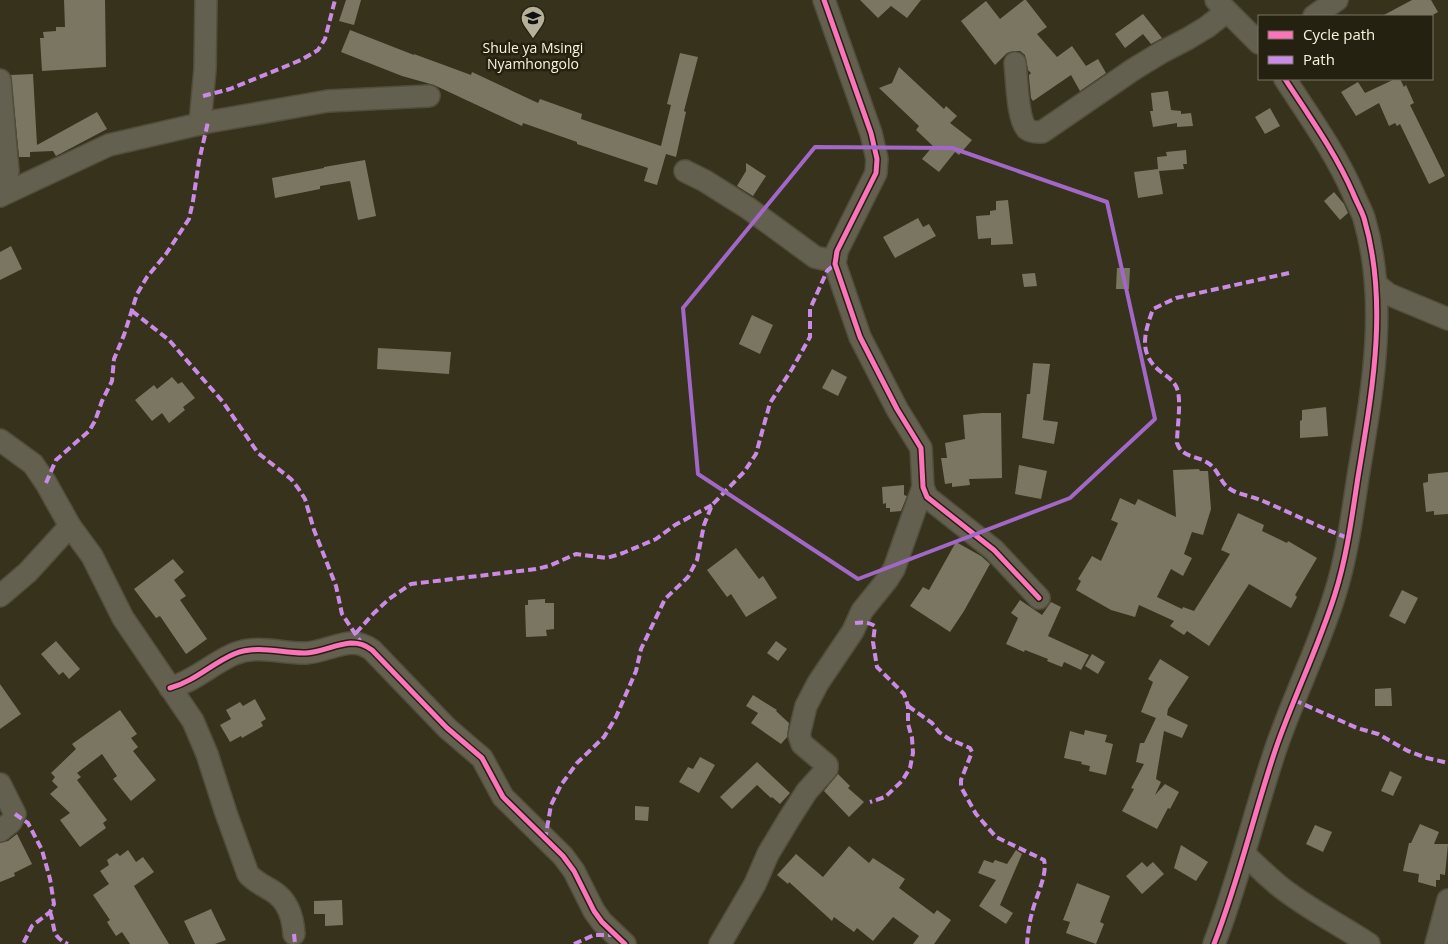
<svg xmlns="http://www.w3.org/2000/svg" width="1448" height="944" font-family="'Open Sans',sans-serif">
	<rect width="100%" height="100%" fill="#37321b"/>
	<!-- building -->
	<g fill="#7a7662">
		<path d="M64 0H105L106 67 42 71 40 38H44L43 32 56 31V27H65Z"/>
		<path d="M346 0H361L354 25 339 21Z"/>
		<path d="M860 0H921L907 18 891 6 878 18Z"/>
		<path d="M1024 0H1026L1047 27 1037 34 1057 57 1072 46 1086 66 1098 59 1106 73 1080 91 1071 75 1033 101 1031 98 1029 77V75L1031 73 1028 70 1025 55 1020 51H1013L1007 53 995 65 961 21 986 1 1000 19Z"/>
		<path d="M1412 0H1431L1438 12 1431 16H1382Z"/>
		<path d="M1143 14 1162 38 1151 44 1143 34 1125 48 1115 34Z"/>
		<path d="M350 30 414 55V54L471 75 472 72 538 103 540 99 582 114 581 119 661 146 671 105 667 104 680 53 698 57 684 111 686 112 676 157 666 154 657 185 644 181 648 168 577 144V142L523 123 522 126 434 85 402 76 341 52Z"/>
		<path d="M899 67 944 109 946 106 957 116 950 123 972 140 959 155 955 152 939 172 922 159 933 146 916 130 919 126 879 88 892 83Z"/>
		<path d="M33 74 37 145 97 112 107 129 56 156 53 151 30 152V157H19L11 75Z"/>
		<path d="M1395 79H1400L1404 87 1406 85 1414 103 1410 105 1445 176 1429 184 1400 124 1397 126 1395 123 1389 126 1379 103 1356 116 1341 92 1358 82 1365 93Z"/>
		<path d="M1168 91 1171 110 1181 111V114L1191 113 1193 126 1177 127V123L1153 127 1150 111H1153L1151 93Z"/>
		<path d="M1270 108 1280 126 1265 134 1255 117Z"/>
		<path d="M1186 150 1187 164H1183L1184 169 1159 171 1163 194 1138 198 1134 172 1158 169 1157 157 1167 156 1166 152Z"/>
		<path d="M365 160 376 216 358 220 350 181 320 186V189L275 198 272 178 324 168V167Z"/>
		<path d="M746 163 766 176 753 196 737 186 746 171Z"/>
		<path d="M1334 192 1344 204 1348 213 1340 220 1324 201Z"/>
		<path d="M1008 200 1013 244 991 245V238L978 239 976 216 990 215V211L996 210V201Z"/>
		<path d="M918 218 923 227 929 224 936 236 895 258 883 237Z"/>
		<path d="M11 246 22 269 0 280V252Z"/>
		<path d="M1117 268H1130L1129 289H1116Z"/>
		<path d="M1035 273 1037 286 1024 287 1022 274Z"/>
		<path d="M752 315 773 325 760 354 739 344Z"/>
		<path d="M378 348 451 352 449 374 377 369Z"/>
		<path d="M1033 363 1050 364 1043 420 1058 422 1054 444 1022 438 1027 394H1030Z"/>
		<path d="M832 369 847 377 838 396 822 388Z"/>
		<path d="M172 377 178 384 182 382 195 398 183 407 185 410 169 423 162 413 152 421 135 400 154 385 157 389Z"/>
		<path d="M1326 407 1328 436 1300 438V421L1302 420V410Z"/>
		<path d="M982 413H1001L1002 478 969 479 970 485 952 487V483L945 484 941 458H947L945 443 965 439 963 415Z"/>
		<path d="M1019 465 1047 471 1041 499 1015 494Z"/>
		<path d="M1199 469 1200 471H1208L1211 509 1203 535 1192 532 1184 554 1192 558 1183 576 1171 569 1157 597 1182 609 1183 607 1194 611 1230 554 1221 550 1238 513 1264 525 1262 531 1287 543 1288 541 1317 558 1295 595 1297 597 1291 608 1249 584 1209 646 1187 631 1184 635 1170 626 1174 621 1139 605 1135 617 1111 610 1076 590 1081 581 1078 579 1092 556 1101 561 1118 523 1111 520 1120 498 1135 505 1138 499 1176 517 1173 470Z"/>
		<path d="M1448 472V514L1434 515V511L1426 512 1423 483 1428 482V474Z"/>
		<path d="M904 485V495L907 496 901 511 890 512V508H886V503L883 504 882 487Z"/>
		<path d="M956 542 981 556 990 564 964 611 950 632 910 606 923 587 929 590Z"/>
		<path d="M736 548 759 579 763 576 777 598 746 617 731 594 727 597 707 570Z"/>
		<path d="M173 559 184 572 174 580 186 596 180 600 207 639 186 654 160 616 156 618 134 589Z"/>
		<path d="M1402 590 1418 598 1405 624 1389 616Z"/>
		<path d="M545 599V603H554V629L546 630 547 636 526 637 525 605H528V600Z"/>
		<path d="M1020 600 1042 615 1051 602 1061 607 1048 636 1089 655 1081 670 1064 662 1062 667 1047 661 1048 659 1025 650 1024 652 1006 644 1018 618 1011 613Z"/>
		<path d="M56 641 80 669 69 679 63 672 59 675 41 654Z"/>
		<path d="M776 641 787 649 778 661 767 653Z"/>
		<path d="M1092 654 1105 662 1098 674 1085 666Z"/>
		<path d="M1160 659 1189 677 1168 709 1167 715 1188 725 1182 738 1164 731 1156 779 1161 782 1155 795 1165 784 1179 792 1170 809 1168 808 1157 829 1122 811 1134 789 1131 788 1144 764 1136 762 1140 743H1144L1156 718 1141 712 1153 682 1148 679Z"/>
		<path d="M0 684 21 714 0 729Z"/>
		<path d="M1391 688 1392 706H1375V689Z"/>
		<path d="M753 695 777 710 776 711 789 723 787 737 781 744 751 723 758 713 746 706Z"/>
		<path d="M255 699 266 719 261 722 263 726 242 738 241 736 230 742 220 725 231 719 226 710 240 702 243 706Z"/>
		<path d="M120 710 137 734 131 738 138 747 133 751 156 780 131 801 113 779 117 776 102 754 77 773 81 777 77 780 107 820 103 823 106 828 80 847 60 820 70 813 50 794 58 787 52 781 55 777 51 773 76 749 72 744Z"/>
		<path d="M1085 730 1107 735 1105 742 1113 744 1106 775 1089 771 1090 766 1081 764 1082 762 1064 758 1070 731 1084 735Z"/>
		<path d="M700 757 715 765 699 793 679 782 688 767 693 769Z"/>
		<path d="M757 762 790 793 780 804 772 797 771 798 757 785 732 809 720 797Z"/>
		<path d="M1390 771 1402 777 1393 796 1381 791Z"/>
		<path d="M838 774 850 786 848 788 864 802 849 817 824 791Z"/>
		<path d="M635 806 649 807 648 821 635 820Z"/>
		<path d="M1420 824 1439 832 1434 844H1448L1445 875 1440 874V880H1436V887L1418 882 1419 874 1403 871 1409 843H1411Z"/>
		<path d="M1315 825 1332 832 1323 852 1306 844Z"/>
		<path d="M17 834 32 864 14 873 15 876 0 882V843L8 841Z"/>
		<path d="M1181 845 1208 862 1196 881 1174 868Z"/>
		<path d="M849 846 869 863 873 858 905 879 899 888 934 914 937 910 951 920 934 944H913L919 936 893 917 873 941 857 928 854 932 834 917 832 921 789 882 788 884 777 875 796 854 823 877Z"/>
		<path d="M128 850 136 862 143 857 154 872 134 886 169 944H130L122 932 116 936 107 922 110 920 93 895 109 884 100 871 109 865 107 860 117 853 120 856Z"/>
		<path d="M1016 850 1022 854 1000 905 1013 913 1006 924 979 906 996 880 978 873 984 860 993 863 995 860 1007 864Z"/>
		<path d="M1142 862 1147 867 1153 862 1164 874 1142 894 1126 876Z"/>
		<path d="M1077 883 1110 896 1100 922 1104 924 1096 944 1066 933 1070 922 1063 920Z"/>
		<path d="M342 900 343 925 325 926V914H314V901Z"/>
		<path d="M211 909 226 940 215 944H195L184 921Z"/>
	</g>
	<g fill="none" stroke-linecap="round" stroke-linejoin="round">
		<defs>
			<g id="minor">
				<path d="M824 0 871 133 877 159 876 173 837 251 835 264 860 337 897 409 921 448 923 487 927 497 994 550 1039 598"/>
				<path d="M1216 0 1259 43"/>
				<path d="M1314 16 1337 0"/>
				<path d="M1015 63C1017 78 1017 119 1027 129 1032 133 1037 132 1042 132L1134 69 1162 52 1187 39 1207 27 1226 12"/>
				<path d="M0 80 8 171 0 196"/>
				<path d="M200 124 205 69 206 0"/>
				<path d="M685 171 705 181 748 208 815 257 823 259 835 258"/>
				<path d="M0 196 109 145 208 122 328 101 429 96"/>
				<path d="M1377 285 1388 294 1448 319"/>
				<path d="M0 440 33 464 46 483 70 526 92 556 123 618 193 721 207 754 226 813 248 874C256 883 265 886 274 892 289 902 293 918 294 934"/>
				<path d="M0 596 28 572 70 526"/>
				<path d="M170 688C195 681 211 664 234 654 259 644 283 654 306 653 322 652 336 644 351 643 360 643 365 645 372 650L447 728 482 758 503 797 563 856 574 871 594 911 602 922 625 944"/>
				<path d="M0 784 15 814 11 822 0 831"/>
				<path d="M1244 854C1255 864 1266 875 1278 885 1306 908 1339 924 1369 944"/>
				<path d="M720 944 755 884 768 854 789 819 807 791 827 769V765L802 744 799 735 806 706 818 683 853 631 862 611 887 580 894 569 923 487"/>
				<path d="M1214 944C1239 880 1254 813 1276 748 1294 696 1319 646 1335 594 1347 556 1352 516 1358 477 1372 392 1389 303 1364 218 1361 209 1356 201 1353 193 1335 152 1309 116 1285 79"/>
				<path d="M1436 944 1448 900"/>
			</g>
		</defs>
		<!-- minor casing -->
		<use href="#minor" stroke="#524e3c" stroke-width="24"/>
		<!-- minor -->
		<use href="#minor" stroke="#636050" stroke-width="21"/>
		<!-- quiet -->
		<g stroke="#ca8be6" stroke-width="4" stroke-dasharray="8 4" stroke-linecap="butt">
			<path d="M203 96 230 89 301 60 318 50 325 39 335 0"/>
			<path d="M1289 273 1176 298 1153 309C1144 334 1138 354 1161 372 1169 378 1176 382 1178 392 1181 405 1177 429 1177 443 1182 458 1196 455 1208 463 1219 470 1220 483 1230 489 1239 495 1252 496 1263 501 1291 513 1319 527 1348 538"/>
			<path d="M132 311 169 340 223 402 258 453 291 479 298 488 305 499 314 530 336 586 342 614 362 644"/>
			<path d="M46 483 56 460 89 431 95 421 102 401 112 381 114 359 124 335 137 294 147 277 166 254 189 219 193 201 199 161 208 122"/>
			<path d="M855 623C862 622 869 622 875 626L873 642 877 667 904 694 908 706V724L912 738 913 753 910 768 902 781 885 797 870 802"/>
			<path d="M356 633 373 614 389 599 411 584 536 569 549 566 576 554 607 558 623 553 656 539 675 525 712 505"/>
			<path d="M1294 700 1357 728 1378 734 1408 751 1427 758 1448 763"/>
			<path d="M908 706 932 723 939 732 949 739 970 748 972 752 961 780V787L976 814 996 837 1044 860C1048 875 1035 898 1032 913 1029 923 1028 933 1027 944"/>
			<path d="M15 814 28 823 42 850 50 879 54 904 50 912 32 926 23 944"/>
			<path d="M545 840 551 805 561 785 577 763 604 737 616 717 636 671 641 649 665 599 688 577 697 560 704 525 712 505 744 472 756 454 770 403 792 369 810 337V309L827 271 835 264"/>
			<path d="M50 912C56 928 50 936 68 944"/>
			<path d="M294 934 295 944"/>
			<path d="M574 944 594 935H615"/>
		</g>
		<defs>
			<g id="cycleway">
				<path d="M824 0 871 133 877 159 876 173 837 251 835 264 860 337 897 409 921 448 923 487 927 497 994 550 1039 598"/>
				<path d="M170 688C195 681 211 664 234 654 259 644 283 654 306 653 322 652 336 644 351 643 360 643 365 645 372 650L447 728 482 758 503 797 563 856 574 871 594 911 602 922 625 944"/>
				<path d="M1214 944C1239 880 1254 813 1276 748 1294 696 1319 646 1335 594 1347 556 1352 516 1358 477 1372 392 1389 303 1364 218 1361 209 1356 201 1353 193 1335 152 1309 116 1285 79"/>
			</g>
		</defs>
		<!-- cycleway casing -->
		<use href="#cycleway" stroke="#252110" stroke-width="8"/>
		<!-- cycleway -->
		<use href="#cycleway" stroke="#fb73b8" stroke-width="5"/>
	</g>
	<!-- marked area -->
	<path fill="none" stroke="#a168c8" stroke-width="4" stroke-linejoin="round" d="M815 147 952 148 1107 202 1155 419 1070 498 858 579 698 474 683 308Z"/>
	<!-- icons -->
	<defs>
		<symbol id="school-pin" viewBox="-11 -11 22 30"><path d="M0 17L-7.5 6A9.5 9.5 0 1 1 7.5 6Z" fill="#b5b09a" stroke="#252110"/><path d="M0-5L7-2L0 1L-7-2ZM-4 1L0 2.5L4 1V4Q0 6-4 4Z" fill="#111"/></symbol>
	</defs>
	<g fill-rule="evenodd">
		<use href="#school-pin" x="519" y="4" width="28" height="38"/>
	</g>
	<g text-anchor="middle" stroke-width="5" stroke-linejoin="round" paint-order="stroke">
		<!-- poi labels -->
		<g font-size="14" fill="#f9f4de" stroke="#252110">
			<text x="533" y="53">Shule ya Msingi<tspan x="533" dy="16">Nyamhongolo</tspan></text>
		</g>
	</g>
	<!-- legend -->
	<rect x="1258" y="15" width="175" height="65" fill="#252110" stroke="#7a7562"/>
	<rect x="1268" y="31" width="25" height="8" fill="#fb73b8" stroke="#7a7562"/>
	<text x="1303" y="40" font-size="15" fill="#f9f4de">Cycle path</text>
	<rect x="1268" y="56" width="25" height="8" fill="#ca8be6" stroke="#7a7562"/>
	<text x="1303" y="65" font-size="15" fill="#f9f4de">Path</text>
</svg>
